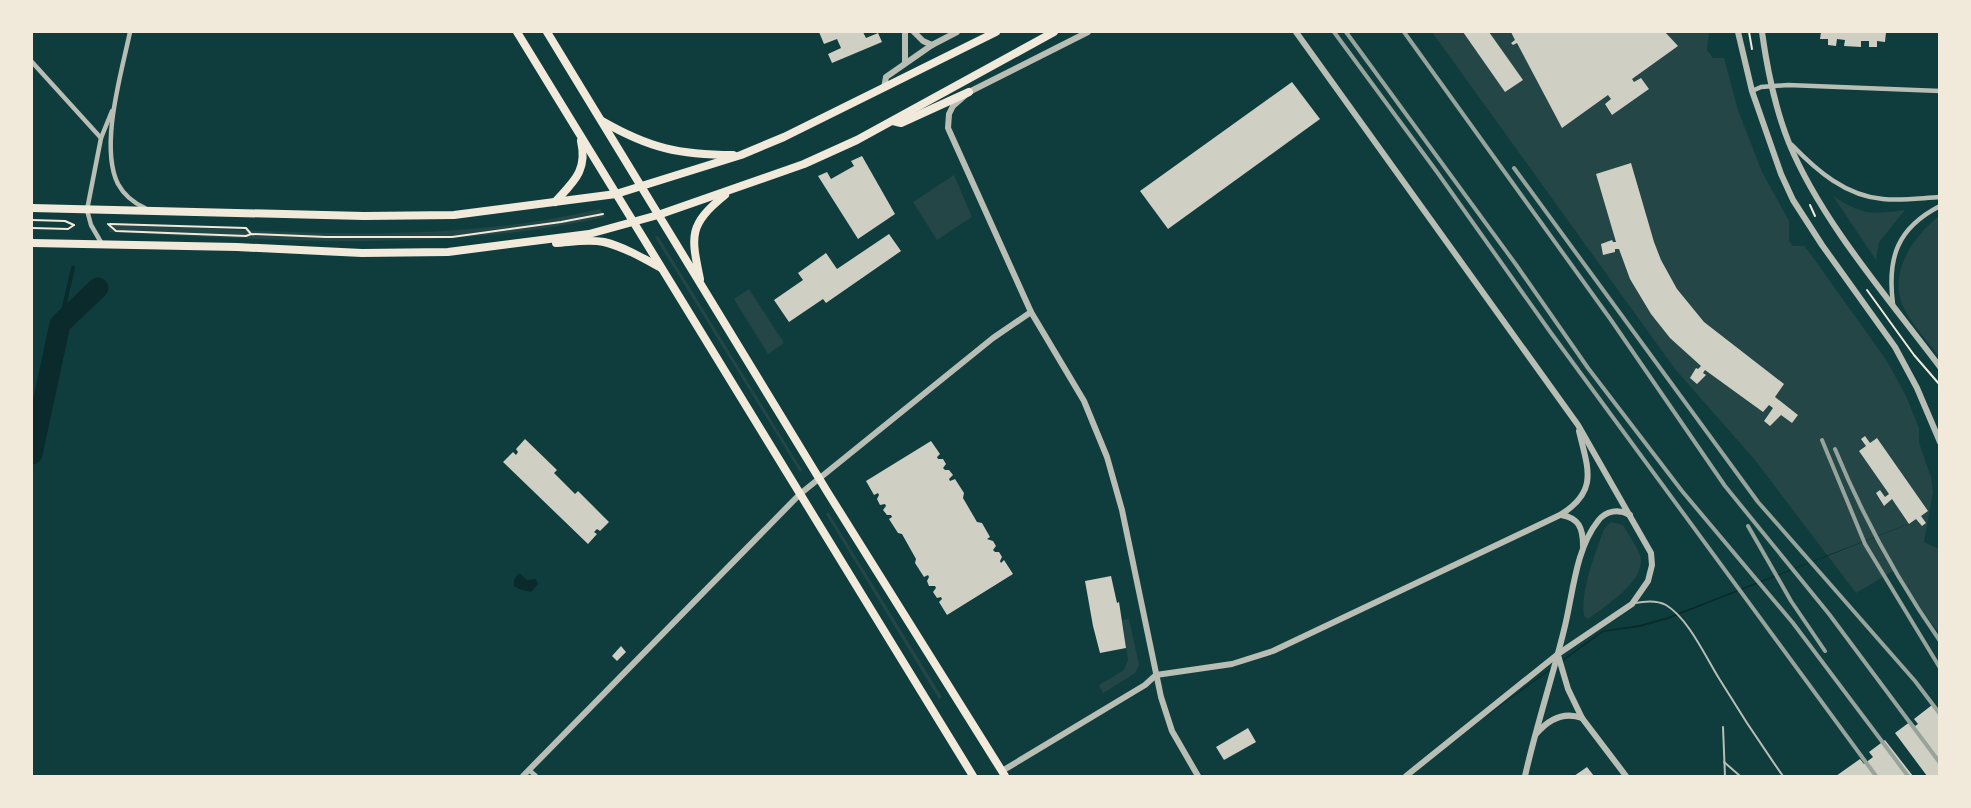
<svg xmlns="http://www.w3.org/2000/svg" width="1971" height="808" font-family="Montserrat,sans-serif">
	<rect width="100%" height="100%" fill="#0f3d3e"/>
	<!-- green -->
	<g fill="#244646">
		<path d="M1432 32H1708L1709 34 1707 50 1713 58H1724L1738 110 1762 172 1789 221V241L1793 246H1804L1809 252 1887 361 1906 396 1919 428V443L1931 477 1933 492 1924 542 1939 549V633L1893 571 1856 593 1755 460 1675 369Z"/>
		<path d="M954 175 972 217 937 240 913 202Z"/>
		<path d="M1833 196C1863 215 1870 215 1905 210L1879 242 1876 260Z"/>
		<path d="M600 209 605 217C442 253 275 240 109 232V223C272 231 440 247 600 209Z"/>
		<path d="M1939 216V357C1927 340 1910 323 1902 304 1889 270 1915 235 1939 216Z"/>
		<path d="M658 236 802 470 800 472 655 237Z"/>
		<path d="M749 289 784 343 768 354 734 299Z"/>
		<path d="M828 512 942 697 939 699 826 514Z"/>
		<path d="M1611 522 1623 525C1628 534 1636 545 1640 555 1648 580 1605 606 1588 619L1584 616C1580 591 1596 552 1604 529Z"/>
		<path d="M1129 619 1139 665 1135 673 1103 693 1099 685 1124 670 1128 660 1122 620Z"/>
	</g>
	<!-- water -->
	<g fill="#0a2a2b">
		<path d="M1939 512 1668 619 1640 627 1603 632 1478 722 1409 776 1477 722 1602 631 1639 625 1668 617Z"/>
		<path d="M519 573 527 580 536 579 538 584 531 592 519 589 514 586V580Z"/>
	</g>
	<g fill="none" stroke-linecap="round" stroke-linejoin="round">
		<!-- stream -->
		<path stroke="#0a2a2b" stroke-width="4" d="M60 324 73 268"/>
		<!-- river -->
		<path stroke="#0a2a2b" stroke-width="21" d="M32 454 60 324 98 288"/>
	</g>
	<!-- building -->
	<g fill="#cfcfc3">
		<path d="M819 32H863L866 38 878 33 882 42 832 63 828 54 841 48 837 39 824 44Z"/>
		<path d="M1463 32H1489L1523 80 1505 92Z"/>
		<path d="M1511 32H1665L1678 46 1632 79 1634 82 1641 78 1649 89 1612 115 1605 104 1611 99 1608 95 1562 128 1517 43 1513 45 1511 43 1515 40Z"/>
		<path d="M1821 32H1886L1885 42 1877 41V47H1869V41H1861V47L1844 46 1845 40 1837 39 1836 46 1828 45V39H1820Z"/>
		<path d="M1292 82 1320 119 1168 229 1140 191Z"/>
		<path d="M862 156 895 214 858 239 818 176 827 172 831 179 854 166 851 161Z"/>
		<path d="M1631 163 1654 242 1661 260 1677 289 1704 322 1784 384 1775 397 1798 415 1792 423 1781 415 1770 426 1764 421 1773 408 1769 405 1763 412 1705 370 1703 373 1706 375 1697 384 1690 378 1696 368 1698 369 1701 366 1670 338 1651 314 1630 279 1619 249H1615V252L1603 255 1601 244 1612 240 1613 242H1616L1596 174Z"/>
		<path d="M889 234 901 251 826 303 823 299 789 322 774 300 803 280 798 273 826 253 837 269Z"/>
		<path d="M1865 436 1870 443 1877 438 1928 511 1921 516 1926 523 1922 526 1916 519 1909 524 1892 499 1884 506 1876 493 1880 490 1885 497 1889 494 1859 451 1866 446 1861 439Z"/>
		<path d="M525 439 557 470 554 473 575 494 578 491 609 522 600 531 597 529 594 532 597 534 588 544 503 462 513 452 516 455 518 452 516 449Z"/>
		<path d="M931 441 940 454 937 457 938 459H943L946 464 943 468 945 470H949L953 475 949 479 950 481 955 479 964 493 963 498 977 522 982 523 990 537 987 539 993 541 996 546 993 550 995 552H999L1002 557 1000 561 1001 563 1004 560 1013 574 947 615 939 602 942 599 941 597 937 598 933 592 936 588 935 586H929L927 581 929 577 928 575 924 577 915 563 916 559 902 534 898 533 889 519 892 517 891 515H887L883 510 886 506 885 504 880 505 877 499 879 495 878 493 874 495 866 481Z"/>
		<path d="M1111 576 1117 603 1119 602 1126 648 1100 653 1093 626 1085 581Z"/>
		<path d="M621 646 626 652 617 661 612 656Z"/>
		<path d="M1932 705 1940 715V776H1927L1895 733 1911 721 1915 726 1918 724 1914 719Z"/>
		<path d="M1248 728 1256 742 1224 760 1216 747Z"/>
		<path d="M1885 740 1913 776H1836L1860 759 1864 764 1873 757 1869 752Z"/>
		<path d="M1587 767 1594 776H1574Z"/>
	</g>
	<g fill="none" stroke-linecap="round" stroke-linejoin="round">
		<!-- path -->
		<g stroke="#f1e9da" stroke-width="2">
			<path d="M1749 32 1752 49"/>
			<path d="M1810 205 1815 216"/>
			<path d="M32 220 65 221 74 225"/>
			<path d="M108 224 116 231 246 236 251 234 326 237H452L561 222 603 214"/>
			<path d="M110 224 246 228 251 234"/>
			<path d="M32 228 68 229 74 225"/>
			<path d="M1867 290 1914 355 1940 385"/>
		</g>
		<!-- service -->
		<g stroke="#b8beb3" stroke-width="2">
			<path d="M1635 603C1645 601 1657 600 1666 605 1689 619 1706 658 1720 680 1740 713 1761 745 1783 776"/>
			<path d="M1723 727 1725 776"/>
			<path d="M1724 762 1740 776"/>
		</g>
		<!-- minor -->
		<g stroke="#b8beb3" stroke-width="4.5">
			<path d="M130 32C122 71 99 146 118 184 124 195 134 203 145 208"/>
			<path d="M32 62 101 138"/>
			<path d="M1752 91 1761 87 1788 85 1940 91"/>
			<path d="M1792 145C1817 171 1846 196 1883 199 1901 201 1921 198 1940 197"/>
			<path d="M102 244 91 225 87 210 101 138 112 111"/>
			<path d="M1893 304C1887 258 1897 228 1940 206"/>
			<path d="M529 770 536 776"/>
		</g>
		<!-- tertiary -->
		<g stroke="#b8beb3" stroke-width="6">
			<path d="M905 32V63"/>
			<path d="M914 32 923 41 932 45"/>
			<path d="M1088 32 969 92 953 106 949 114 948 128 1031 312 1084 401 1107 457 1122 510 1161 697 1172 731 1198 776"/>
			<path d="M1296 32 1578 425 1651 553 1652 565 1648 581 1632 604 1558 654 1406 776"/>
			<path d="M1738 32 1752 91 1781 174 1793 200 1822 245 1895 347 1917 388 1940 442"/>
			<path d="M1762 32C1767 68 1775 108 1789 143 1821 221 1889 299 1940 367"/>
			<path d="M884 88 886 77 932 45 957 32"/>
			<path d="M1561 515C1579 518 1583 528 1583 546"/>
			<path d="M1558 655 1568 689 1582 718 1626 776"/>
			<path d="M1536 734C1548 720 1563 711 1582 718"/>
			<path d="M1002 771 1145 685 1156 675 1232 664 1273 651 1560 515C1599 491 1588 469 1579 431"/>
			<path d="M523 776 800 494 993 338 1031 312"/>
			<path d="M1525 776C1536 727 1552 679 1564 630 1573 595 1575 550 1598 521 1606 510 1619 509 1630 515"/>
		</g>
		<!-- primary -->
		<g stroke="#f1e9da" stroke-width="8">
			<path d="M517 32 973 776"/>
			<path d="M547 32 828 493 1005 776"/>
			<path d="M602 121C649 148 679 155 733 155"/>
			<path d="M893 121 901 123 969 92"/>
			<path d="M555 202C573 182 588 171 581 141"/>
			<path d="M32 208 364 216 454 215 616 194 741 155 784 137 996 32"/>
			<path d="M32 243 237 247 362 253 448 252 589 234 658 215 804 164 857 140 1054 32"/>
			<path d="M556 243C572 242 588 239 604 242 624 247 643 258 661 268"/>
			<path d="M700 279C691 236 688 225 725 195"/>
		</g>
		<!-- rail -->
		<g stroke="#97a49c" stroke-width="4">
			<path d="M1334 32 1437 172 1551 333 1876 776"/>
			<path d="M1346 32 1517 266 1588 368 1682 491 1793 623 1908 776"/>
			<path d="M1404 32 1611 320 1725 486 1829 614 1940 763"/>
			<path d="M1514 168 1758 502 1915 681 1940 714"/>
			<path d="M1822 440 1865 544 1940 668"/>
			<path d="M1835 449C1863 517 1898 581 1940 641"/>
			<path d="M1748 526 1791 601 1825 651"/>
		</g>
	</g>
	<!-- border -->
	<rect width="1971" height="808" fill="none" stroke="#f1e9da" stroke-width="66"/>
</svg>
